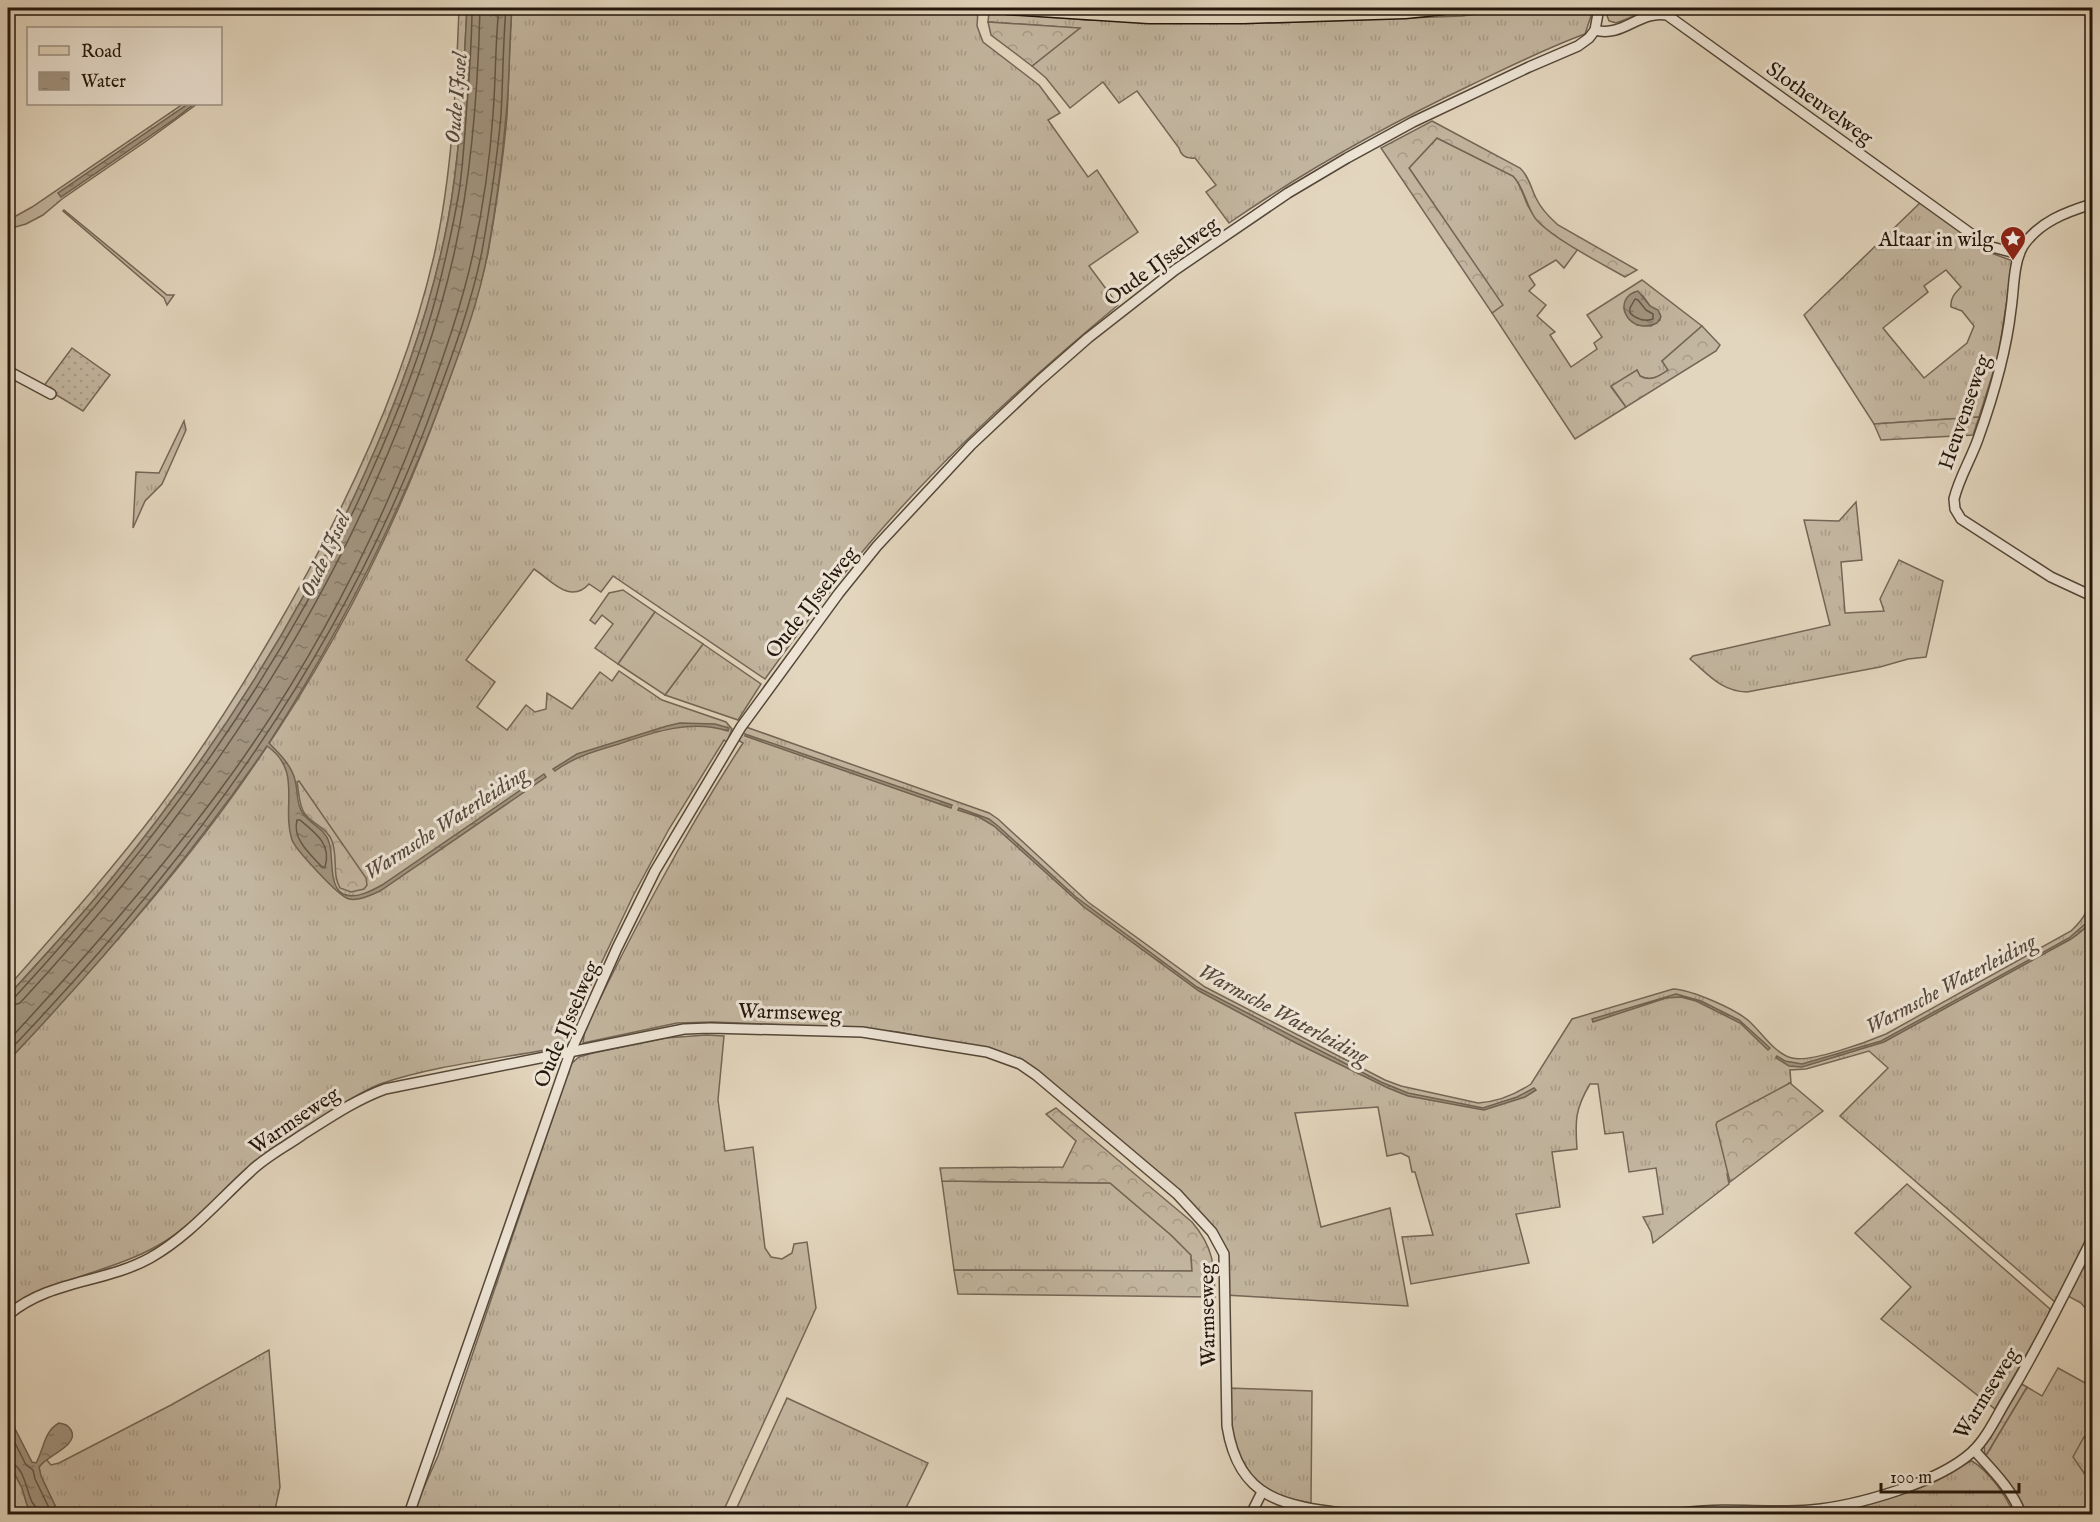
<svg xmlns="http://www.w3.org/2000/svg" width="2100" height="1522" font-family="'IM FELL English',serif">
	<defs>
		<pattern id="grass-tufts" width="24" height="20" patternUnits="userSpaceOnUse" patternTransform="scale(1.5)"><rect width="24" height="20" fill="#c3b6a0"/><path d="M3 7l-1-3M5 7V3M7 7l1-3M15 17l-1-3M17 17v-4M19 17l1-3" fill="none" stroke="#a79c89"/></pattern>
		<pattern id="forest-crowns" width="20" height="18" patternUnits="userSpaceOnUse" patternTransform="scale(1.5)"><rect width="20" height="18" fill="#c3b6a0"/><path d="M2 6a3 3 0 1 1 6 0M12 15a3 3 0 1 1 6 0" fill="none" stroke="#a79c89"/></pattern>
		<pattern id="garden-dots" width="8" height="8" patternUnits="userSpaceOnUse" patternTransform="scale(1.5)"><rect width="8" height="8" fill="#c3b6a0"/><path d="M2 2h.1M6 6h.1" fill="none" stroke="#a79c89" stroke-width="1.8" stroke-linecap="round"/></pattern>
		<pattern id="water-ripples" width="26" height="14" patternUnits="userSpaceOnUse" patternTransform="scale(1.5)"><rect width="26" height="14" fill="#a29581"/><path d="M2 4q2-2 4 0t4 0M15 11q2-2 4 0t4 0" fill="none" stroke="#847968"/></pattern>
	</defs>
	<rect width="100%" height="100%" fill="#e3d6be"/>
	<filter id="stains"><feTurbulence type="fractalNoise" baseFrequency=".00333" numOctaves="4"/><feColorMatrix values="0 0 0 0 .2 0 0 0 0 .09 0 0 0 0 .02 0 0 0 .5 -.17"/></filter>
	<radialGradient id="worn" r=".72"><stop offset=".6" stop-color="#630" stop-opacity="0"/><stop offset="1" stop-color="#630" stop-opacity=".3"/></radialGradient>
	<!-- grass -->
	<g fill="url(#grass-tufts)" stroke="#746656" stroke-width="1.5" fill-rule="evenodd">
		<path d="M459 8H467C463 78 461 150 448 220 431 309 401 393 364 475 299 621 212 754 112 878 79 919 43 957 8 996V987C59 929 111 871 158 809 199 754 236 697 271 637 340 520 403 390 434 256 452 175 456 90 459 8Z"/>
		<path d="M512 8H936L978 11 977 26 983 42 1039 85 1060 113 1048 120 1088 177 1097 170 1138 232 1089 266 1118 305C1029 379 943 457 868 545 831 588 798 633 765 679L613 576 601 592 589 584C570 605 551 580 534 569L466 660 495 682 477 707 507 730 526 705 535 712 546 709 547 693 572 709 600 672 612 681 619 671 662 700 726 722 732 729 727 742 724 740 669 829 633 896 564 1042 558 1047 545 1050C490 1060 433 1066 380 1084 357 1093 338 1108 317 1120 301 1131 283 1140 267 1152 229 1181 200 1222 157 1246 109 1273 53 1278 8 1310V1061C91 971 173 881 244 780 326 664 393 536 441 402 459 354 477 304 488 253 496 208 503 161 507 116 509 80 509 44 512 8Z"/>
		<path d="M1079 8H1359L1271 12Z"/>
		<path d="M1522 8H1587L1591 16 1585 34C1546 48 1509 67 1471 85 1387 125 1306 170 1229 223L1206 192 1216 185 1195 158C1187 159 1181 156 1179 148L1137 91 1119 103 1103 82 1070 108 1046 78 1032 66 1079 28 988 22 989 12 1087 20 1271 23 1462 16Z"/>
		<path d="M1607 8H1683L1673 12C1653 3 1635 17 1616 23L1609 21 1606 13Z"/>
		<path d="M183 104H197L145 142 62 199 43 215 26 224 8 229V218L16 216 32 207Z"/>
		<path d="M1437 138 1513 176C1521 184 1523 196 1528 206 1539 227 1558 237 1578 249L1564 268 1556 260 1529 276 1535 285 1529 291 1546 305 1537 316 1555 332 1550 335 1571 367 1597 349 1594 343 1602 337 1587 315 1642 280 1702 326 1662 361 1669 370C1659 376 1651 382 1640 376L1637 370 1611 387 1626 407 1575 439 1492 313 1502 305 1409 168ZM1643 296 1650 306 1660 314V320L1651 326 1637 325Z"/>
		<path d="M1921 202 1991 253 2013 261 1998 357 1979 417 1874 424 1804 315ZM1946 270 1961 287C1955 293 1950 298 1951 307L1962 311 1974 326 1967 343 1924 378 1883 328 1928 292 1924 286Z"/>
		<path d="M64 210 167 295H174L167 305 164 298 63 211Z"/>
		<path d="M184 421 186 430 162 484 145 501 133 528 136 472 159 473Z"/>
		<path d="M1856 502 1862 560 1841 562 1845 613 1884 611 1880 599 1899 560 1943 581 1926 657 1908 659 1880 667 1747 692C1721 691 1709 675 1690 659L1693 656 1830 625 1804 520 1839 521Z"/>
		<path d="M623 590 655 612 618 664 595 648 613 624 602 615 595 624 590 620 609 593Z"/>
		<path d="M703 644 761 684 738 720 665 695Z"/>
		<path d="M746 727 989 813 998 819 1088 902 1205 987 1385 1080 1401 1086 1478 1103C1497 1102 1516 1094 1531 1084L1572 1019 1673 989C1692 990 1736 1009 1750 1022 1762 1033 1775 1054 1792 1058 1810 1063 1867 1042 1886 1034L2071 931C2086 917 2092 905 2092 884V1231L2055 1302 1840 1116 1888 1068 1869 1051 1806 1069 1790 1070 1791 1083H1789L1727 1174 1729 1184 1653 1243 1651 1232 1643 1217 1663 1214 1656 1168 1629 1172 1623 1132 1605 1134 1598 1084H1590C1575 1109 1575 1121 1577 1149L1552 1152 1560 1207 1516 1214 1529 1263 1411 1284 1402 1237 1433 1235 1415 1172H1412L1409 1157 1401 1153 1387 1156 1378 1107 1295 1113 1321 1227 1390 1208 1408 1306 1225 1295V1257L1215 1232 1022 1060 999 1051 898 1032 858 1028 713 1022 677 1023 583 1043 585 1029C633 931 683 835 743 743L738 740Z"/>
		<path d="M706 1035 724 1036 718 1100 725 1151 753 1147 765 1248 771 1257 782 1259 792 1253 794 1244 807 1242 816 1308 722 1514H412L438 1456 571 1064 579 1057 593 1053 666 1038Z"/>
		<path d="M942 1181 1110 1183 1171 1235 1191 1255 1192 1271 954 1270Z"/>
		<path d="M1907 1184 2050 1309 2048 1317 1995 1409 1881 1319 1911 1287 1855 1233Z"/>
		<path d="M269 1350 280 1487 274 1514H59L40 1474 39 1467 46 1459 51 1465 59 1463 171 1405Z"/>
		<path d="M2058 1368 2087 1384 2092 1375V1435L2084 1437V1472L2092 1459V1514H2024L1985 1457 2027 1387 2042 1396Z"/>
		<path d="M1227 1388 1312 1391 1311 1503 1282 1497 1272 1493 1252 1477 1233 1445Z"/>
		<path d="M787 1398 928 1463 903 1514H734Z"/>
		<path d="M8 1461 22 1488 27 1505 35 1514H8Z"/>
		<path d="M1972 1461C1990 1472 2006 1496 2014 1514H1824C1862 1507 1900 1496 1936 1481 1948 1475 1960 1464 1972 1461Z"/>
	</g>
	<!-- forest -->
	<g fill="url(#forest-crowns)" stroke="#746656" stroke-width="1.5">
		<path d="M988 22 1080 28 1032 66 991 35Z"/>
		<path d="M1432 121 1520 168C1529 176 1531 188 1536 198 1541 209 1549 217 1558 225L1637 270 1625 277C1601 263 1551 238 1535 218 1526 205 1524 187 1513 176L1437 138 1409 168 1503 305 1492 313 1381 148Z"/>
		<path d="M1702 326 1720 345 1716 351 1626 407 1611 386 1637 370 1640 376C1651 382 1659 376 1668 370L1662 361Z"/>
		<path d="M1979 417 1973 435 1881 440 1874 424Z"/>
		<path d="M299 781 366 878 367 885 364 889 351 892 340 888C332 874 338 857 332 841 327 828 314 825 305 814 299 807 299 792 297 782Z"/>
		<path d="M1790 1083 1823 1111 1730 1182 1716 1125 1717 1122Z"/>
		<path d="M1056 1108 1192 1222C1214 1248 1214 1265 1215 1297L958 1294 954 1270 1192 1271 1191 1255 1171 1235 1110 1183 942 1181 940 1168 1063 1167 1076 1141 1046 1114Z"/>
		<path d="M2092 1250V1316L2081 1303 2068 1296Z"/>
		<path d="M2020 1383 2027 1387 1985 1457 1984 1443Z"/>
		<path d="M2092 1435V1459L2084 1473 2073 1457 2084 1437Z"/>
	</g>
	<!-- park -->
	<path fill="#c3b6a0" stroke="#746656" stroke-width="1.5" d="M655 612 703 644 665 695 618 664Z"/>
	<!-- garden -->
	<path fill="url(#garden-dots)" stroke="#746656" stroke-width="1.5" d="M72 348 110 375 83 411 43 387Z"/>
	<!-- water -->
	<g fill="url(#water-ripples)" stroke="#706352" stroke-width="1.5">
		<path d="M467 8H512C509 44 510 80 506 116 502 162 496 207 488 251 480 297 463 343 447 386 401 513 342 629 269 743 279 753 292 766 295 780 298 790 296 803 302 812 309 824 325 828 329 842 334 857 328 886 343 894 355 900 373 890 382 885L544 774 546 777 380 891C371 895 359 901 349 899 339 897 296 850 292 840 281 806 303 771 267 746 189 859 102 962 8 1061V996C43 957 79 919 112 878 212 754 299 621 364 475 401 393 431 309 448 220 461 151 463 79 467 8Z"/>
		<path d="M188 104H194L176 118 61 197 58 193Z"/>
		<path d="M1638 291 1650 306 1658 310 1661 317 1657 323C1628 337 1610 298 1638 291Z"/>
		<path d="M680 723 715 724 729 728 728 731C691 719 654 732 619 744 595 751 574 757 555 771L553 769 577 754 667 726Z"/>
		<path d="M745 734 952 805 951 808 745 736Z"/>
		<path d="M959 808 989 819 998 826 1076 897 1197 987 1381 1082 1408 1093 1483 1108 1517 1097 1534 1088 1536 1090 1525 1097 1484 1110 1408 1096 1388 1088 1296 1043 1199 991 1084 907 994 826 979 817 958 810Z"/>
		<path d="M2092 912C2093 924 2081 932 2071 939L1884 1042 1802 1067 1789 1066 1776 1058 1777 1056 1785 1061 1802 1064 1881 1041 2069 938 2085 924Z"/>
		<path d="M1676 994 1701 1001 1739 1020 1770 1048 1768 1050 1740 1023 1696 1001 1681 997 1666 998 1593 1022 1592 1019Z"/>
		<path d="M8 1415 32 1462 36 1463C44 1449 44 1431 59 1423 65 1424 68 1425 71 1430 80 1445 46 1456 39 1467L41 1476 59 1514H35L27 1505 22 1488 8 1461Z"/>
	</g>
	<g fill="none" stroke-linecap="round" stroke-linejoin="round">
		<!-- shore -->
		<g stroke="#635646" stroke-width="1.5">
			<path d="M1635 299 1638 300 1646 310 1653 314V319C1645 322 1636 319 1630 313V308Z"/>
			<path d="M297 820H300C316 833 332 845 325 867H322C310 854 292 839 297 820Z"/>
			<path d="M8 999 15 997C161 838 282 674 370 475 396 417 420 358 436 297 445 262 453 227 459 192 464 159 465 125 468 92 470 64 472 36 472 8"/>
			<path d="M8 1007 20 1003C163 848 289 677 375 483 408 409 436 334 454 254 472 174 478 90 480 8"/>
			<path d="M8 1041C87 956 163 869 231 775 313 661 380 532 428 400 445 352 462 304 473 254 483 208 490 160 493 114 496 78 495 43 499 8"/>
			<path d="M8 1052C192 860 345 652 436 399 454 351 472 301 482 251 490 206 497 160 501 115 503 79 503 43 506 8"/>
			<path d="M8 1429 26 1465 33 1470 35 1479 52 1514"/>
			<path d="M8 1462C24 1464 26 1490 32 1502 35 1507 38 1508 39 1514"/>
		</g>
		<defs>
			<g id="minor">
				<path d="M1595 30C1623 38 1639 10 1667 15L1988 246 2019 254"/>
				<path d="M2092 204C2066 212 2039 222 2023 246 2013 263 2014 290 2011 309 2006 354 1993 397 1978 439 1971 459 1959 478 1954 499L1955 509 1961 519 2051 577 2092 596"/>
				<path d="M8 371 51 394"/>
				<path d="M8 1315C49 1280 105 1283 150 1258 189 1236 218 1201 250 1172 265 1157 285 1147 302 1135 329 1118 355 1100 385 1089L684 1029 710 1028 862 1032 987 1052 1020 1064 1036 1075 1177 1194 1212 1232 1224 1254 1227 1426C1239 1501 1286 1506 1350 1514"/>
				<path d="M1974 1450C1992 1470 2012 1489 2021 1514"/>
				<path d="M409 1514 570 1053 617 948 655 871 741 727 839 593 877 546 971 445 1039 381 1088 338 1175 270 1288 193 1347 158 1413 122 1529 67 1578 46 1589 38 1595 30 1599 8"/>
				<path d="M1251 1514 1262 1492"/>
				<path d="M1675 1514C1720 1506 1766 1514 1811 1510 1856 1506 1938 1483 1972 1452 1987 1438 1996 1417 2007 1399 2038 1347 2065 1293 2092 1239"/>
			</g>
			<path id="major" d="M1007 8 1149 17H1243L1405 12 1444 8"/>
		</defs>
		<!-- minor casing -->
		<use href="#minor" stroke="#544738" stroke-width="12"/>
		<!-- major casing -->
		<use href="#major" stroke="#24170c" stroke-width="15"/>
		<!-- minor -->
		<use href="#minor" stroke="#ede4d5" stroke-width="9"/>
		<!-- major -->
		<use href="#major" stroke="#e3d6be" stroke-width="12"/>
	</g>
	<!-- icons -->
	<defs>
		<symbol id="sight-pin" viewBox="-11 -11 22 30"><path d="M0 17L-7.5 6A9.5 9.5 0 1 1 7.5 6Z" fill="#8f2418" stroke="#ede4d5"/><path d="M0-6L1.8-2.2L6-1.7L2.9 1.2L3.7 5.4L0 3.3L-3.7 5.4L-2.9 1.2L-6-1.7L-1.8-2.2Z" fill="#fff"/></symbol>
	</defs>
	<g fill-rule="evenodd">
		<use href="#sight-pin" x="1998" y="224" width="30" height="40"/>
	</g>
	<g text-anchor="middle" stroke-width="6" stroke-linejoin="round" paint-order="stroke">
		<!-- street labels -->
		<g font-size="21" fill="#24170c" stroke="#ede4d5">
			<text transform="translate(1820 103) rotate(36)" y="7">Slotheuvelweg</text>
			<text transform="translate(1161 261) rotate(-36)" y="7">Oude IJsselweg</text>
			<text transform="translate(1964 412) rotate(-71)" y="7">Heuvenseweg</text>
			<text transform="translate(811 602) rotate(-52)" y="7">Oude IJsselweg</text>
			<text transform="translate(790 1012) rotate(2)" y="7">Warmseweg</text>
			<text transform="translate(566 1024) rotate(-67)" y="7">Oude IJsselweg</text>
			<text transform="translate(294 1120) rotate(-34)" y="7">Warmseweg</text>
			<text transform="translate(1207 1315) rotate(-91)" y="7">Warmseweg</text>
			<text transform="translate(1986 1393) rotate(-58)" y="7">Warmseweg</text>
		</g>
		<!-- poi labels -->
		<g font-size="21" fill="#24170c" stroke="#ede4d5" text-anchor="end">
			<text x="1994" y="246">Altaar in wilg</text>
		</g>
		<!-- water labels -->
		<g font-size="22" font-style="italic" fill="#56493b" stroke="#ede4d5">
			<text transform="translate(455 98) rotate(-85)" y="8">Oude IJssel</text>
			<text transform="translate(324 554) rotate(-65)" y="8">Oude IJssel</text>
			<text transform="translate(445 822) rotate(-33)" y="8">Warmsche Waterleiding</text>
			<text transform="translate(1950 983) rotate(-28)" y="8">Warmsche Waterleiding</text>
			<text transform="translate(1284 1013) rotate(28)" y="8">Warmsche Waterleiding</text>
		</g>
	</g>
	<!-- margin -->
	<rect width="2100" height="1522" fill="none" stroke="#e3d6be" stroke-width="30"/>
	<rect x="9" y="9" width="2082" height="1504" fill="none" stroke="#24170c" stroke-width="3"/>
	<rect x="15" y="15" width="2070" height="1492" fill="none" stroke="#24170c" stroke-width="1.5"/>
	<!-- legend -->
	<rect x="27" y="27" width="195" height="78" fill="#ede4d5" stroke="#9d9285" stroke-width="1.5"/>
	<rect x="39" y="46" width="30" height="9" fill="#e3d6be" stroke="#9d9285" stroke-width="1.5"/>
	<text x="81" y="57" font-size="18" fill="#24170c">Road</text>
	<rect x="39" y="72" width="30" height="18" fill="url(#water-ripples)" stroke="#9d9285" stroke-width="1.5"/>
	<text x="81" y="87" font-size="18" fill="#24170c">Water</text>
	<!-- scale -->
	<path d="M1881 1483v9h138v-9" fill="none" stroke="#24170c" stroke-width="3"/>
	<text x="1890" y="1483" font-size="18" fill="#24170c" stroke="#ede4d5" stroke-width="4.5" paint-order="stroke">100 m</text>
	<rect width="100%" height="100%" filter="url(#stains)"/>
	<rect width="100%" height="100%" fill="url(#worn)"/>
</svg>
